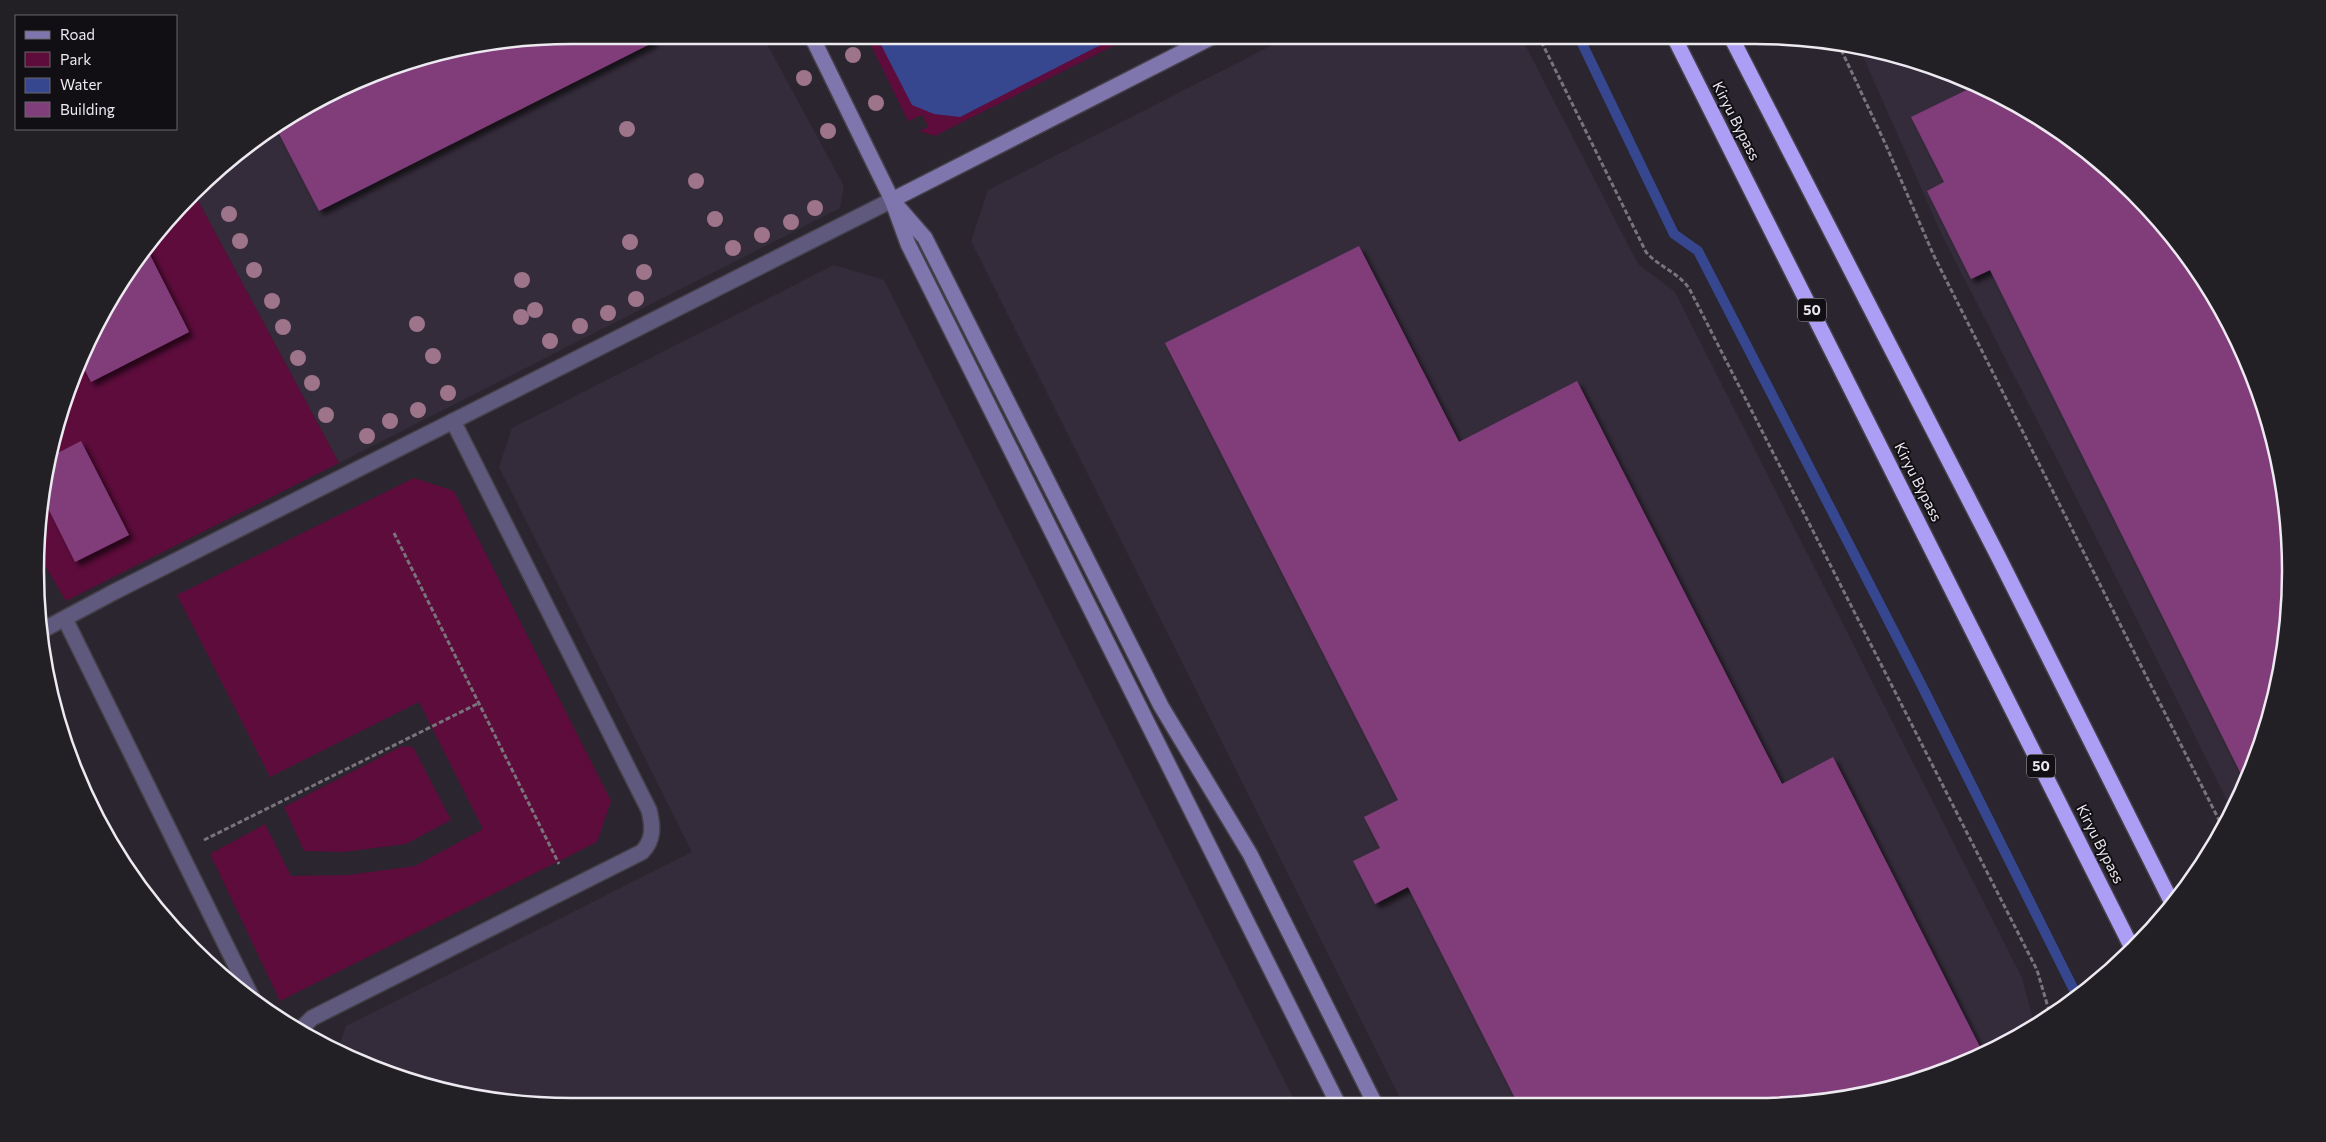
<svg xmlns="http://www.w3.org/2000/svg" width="2326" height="1142" font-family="Commissioner,sans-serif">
	<defs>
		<filter id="shadow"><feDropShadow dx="4.5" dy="4.5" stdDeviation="2.5" flood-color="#0009"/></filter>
	</defs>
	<rect width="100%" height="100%" fill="#2a252e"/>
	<!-- built -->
	<g fill="#352c3b">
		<path d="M571 35H762L844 186 840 208 339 463 194 193 244 146 303 107 398 64 467 45Z"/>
		<path d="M1292 35H1520L1638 264 1675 292 2022 978 2034 1023 1960 1066 1825 1102 1403 1104 971 241 988 190Z"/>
		<path d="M1858 45 1960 76 2053 126 2134 192 2201 273 2250 366 2281 467 2291 571 2281 676 2250 776 2231 809 2064 473 1942 235Z"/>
		<path d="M834 265 884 280 1296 1104 571 1107 466 1097 366 1066 337 1051 346 1026 692 852 499 467 512 428Z"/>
	</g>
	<!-- green -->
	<g fill="#5d0c3b">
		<path d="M866 35H1135L935 136 919 131 928 127 923 115 908 121Z"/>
		<path d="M194 193 339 463 66 601C60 590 39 558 37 548 35 537 41 514 42 503 53 390 111 271 194 193Z"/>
		<path d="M414 478 454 491 611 801 597 842 280 1001 210 854 265 824 291 876 348 875 415 866 483 829 419 702 270 777 177 595Z"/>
		<path d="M402 746 413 747 451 820 406 844 343 852 304 851 284 807Z"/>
	</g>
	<!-- water -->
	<path fill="#364790" d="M876 35H1120L960 117 934 114 912 105Z"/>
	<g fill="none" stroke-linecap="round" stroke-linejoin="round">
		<!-- stream -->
		<path stroke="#364790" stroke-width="10" d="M1578 35 1674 234 1698 251 1921 684 2078 998"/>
	</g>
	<!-- building -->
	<g fill="#803e7a" filter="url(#shadow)">
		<path d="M571 35H651L654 42 319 211 275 126 303 107 398 64 467 45Z"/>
		<path d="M1977 85 2053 125 2134 192 2201 273 2250 366 2281 467 2291 571 2281 676 2250 776 2246 784 1990 270 1971 279 1927 191 1944 182 1911 117Z"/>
		<path d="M1359 246 1459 442 1577 381 1782 784 1833 757 1983 1053 1960 1066 1825 1102 1518 1104 1408 887 1375 904 1353 861 1380 848 1364 817 1398 800 1165 343Z"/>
		<path d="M146 247 189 332 91 382 79 359 125 273Z"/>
		<path d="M81 441 129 535 75 562 42 496 48 458Z"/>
	</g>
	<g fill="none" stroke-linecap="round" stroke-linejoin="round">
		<defs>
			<path id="lane" d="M65 619 253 1000"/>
			<g id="street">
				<path d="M39 632 114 592 892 200"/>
				<path d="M299 1031 312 1018 642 852C654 840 653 826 649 810L453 421"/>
			</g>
			<g id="secondary">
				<path d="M811 35 892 200 908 244 1338 1104"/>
				<path d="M892 200 1216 35"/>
				<path d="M898 207 925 238 1161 706 1250 854 1375 1104"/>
			</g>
			<g id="highway">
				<path d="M1673 35 2131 946"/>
				<path d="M1730 35 1999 558 2173 905"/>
			</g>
		</defs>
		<!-- lane casing -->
		<use href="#lane" stroke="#454049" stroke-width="18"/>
		<!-- street casing -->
		<use href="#street" stroke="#454049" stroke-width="18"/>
		<!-- secondary casing -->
		<use href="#secondary" stroke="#454049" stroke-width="18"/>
		<!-- highway casing -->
		<use href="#highway" stroke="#454049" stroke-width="18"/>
		<!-- path -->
		<g stroke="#79747c" stroke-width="3" stroke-dasharray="5 2.5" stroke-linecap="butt">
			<path d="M1538 35 1646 252C1660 268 1680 273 1690 290L2037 970 2050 1014"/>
			<path d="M1838 43 1885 143 1934 256 2222 826"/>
			<path d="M394 533 559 864"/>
			<path d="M204 840 479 703"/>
		</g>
		<!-- lane -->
		<use href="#lane" stroke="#5f5a7d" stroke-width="15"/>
		<!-- street -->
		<use href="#street" stroke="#5f5a7d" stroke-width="15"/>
		<!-- secondary -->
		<use href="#secondary" stroke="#7e76ad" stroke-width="15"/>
		<!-- highway -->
		<use href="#highway" stroke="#ac9ef4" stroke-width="15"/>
	</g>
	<!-- trees -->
	<g fill="#9e748a">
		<circle cx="853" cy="55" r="8"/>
		<circle cx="804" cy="78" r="8"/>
		<circle cx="876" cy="103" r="8"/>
		<circle cx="627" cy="129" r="8"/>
		<circle cx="828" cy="131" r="8"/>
		<circle cx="696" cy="181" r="8"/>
		<circle cx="815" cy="208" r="8"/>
		<circle cx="229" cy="214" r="8"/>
		<circle cx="715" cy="219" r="8"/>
		<circle cx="791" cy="222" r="8"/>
		<circle cx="762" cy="235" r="8"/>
		<circle cx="240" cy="241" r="8"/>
		<circle cx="630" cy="242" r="8"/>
		<circle cx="733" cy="248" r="8"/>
		<circle cx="254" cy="270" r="8"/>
		<circle cx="644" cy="272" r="8"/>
		<circle cx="522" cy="280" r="8"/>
		<circle cx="636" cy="299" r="8"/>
		<circle cx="272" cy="301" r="8"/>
		<circle cx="535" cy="310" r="8"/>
		<circle cx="608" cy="313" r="8"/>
		<circle cx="521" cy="317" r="8"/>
		<circle cx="417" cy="324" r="8"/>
		<circle cx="580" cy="326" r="8"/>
		<circle cx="283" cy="327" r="8"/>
		<circle cx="550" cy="341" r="8"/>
		<circle cx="433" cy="356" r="8"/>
		<circle cx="298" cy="358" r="8"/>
		<circle cx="312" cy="383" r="8"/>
		<circle cx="448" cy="393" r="8"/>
		<circle cx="418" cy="410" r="8"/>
		<circle cx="326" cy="415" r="8"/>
		<circle cx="390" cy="421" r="8"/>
		<circle cx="367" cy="436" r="8"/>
	</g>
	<g text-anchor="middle" stroke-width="4" stroke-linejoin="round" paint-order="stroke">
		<!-- shield labels -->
		<g fill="#110f13" stroke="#aba8ae" stroke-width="1">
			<rect x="1798" y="298.5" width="28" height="23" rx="4"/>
			<rect x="2027" y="754.5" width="28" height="23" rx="4"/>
		</g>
		<g font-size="14" font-weight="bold" fill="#ede9f0">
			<text x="1812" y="315">50</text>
			<text x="2041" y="771">50</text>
		</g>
		<!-- street labels -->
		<g font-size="15" fill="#ede9f0" stroke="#110f13">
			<text transform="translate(1736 121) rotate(63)" y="5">Kiryu Bypass</text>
			<text transform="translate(1918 482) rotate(63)" y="5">Kiryu Bypass</text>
			<text transform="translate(2100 844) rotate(63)" y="5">Kiryu Bypass</text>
		</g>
	</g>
	<!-- crop -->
	<path d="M0 0H2326V1142H0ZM571 44H1755A527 527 0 0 1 2282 571V571A527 527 0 0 1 1755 1098H571A527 527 0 0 1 44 571V571A527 527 0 0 1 571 44Z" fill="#232025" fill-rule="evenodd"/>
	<path fill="none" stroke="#ede9f0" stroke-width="2.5" d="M571 44H1755A527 527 0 0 1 2282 571V571A527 527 0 0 1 1755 1098H571A527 527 0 0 1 44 571V571A527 527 0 0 1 571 44Z"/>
	<!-- legend -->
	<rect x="15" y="15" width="162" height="115" fill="#110f13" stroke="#69666b"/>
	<rect x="25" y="31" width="25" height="8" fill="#7e76ad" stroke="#69666b"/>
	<text x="60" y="40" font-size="15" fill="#ede9f0">Road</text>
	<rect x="25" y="52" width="25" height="15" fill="#5d0c3b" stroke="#69666b"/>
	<text x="60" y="65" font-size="15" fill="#ede9f0">Park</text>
	<rect x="25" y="78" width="25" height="15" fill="#364790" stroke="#69666b"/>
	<text x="60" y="90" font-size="15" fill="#ede9f0">Water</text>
	<rect x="25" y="102" width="25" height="15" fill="#803e7a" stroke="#69666b"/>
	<text x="60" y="115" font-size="15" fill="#ede9f0">Building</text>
</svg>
